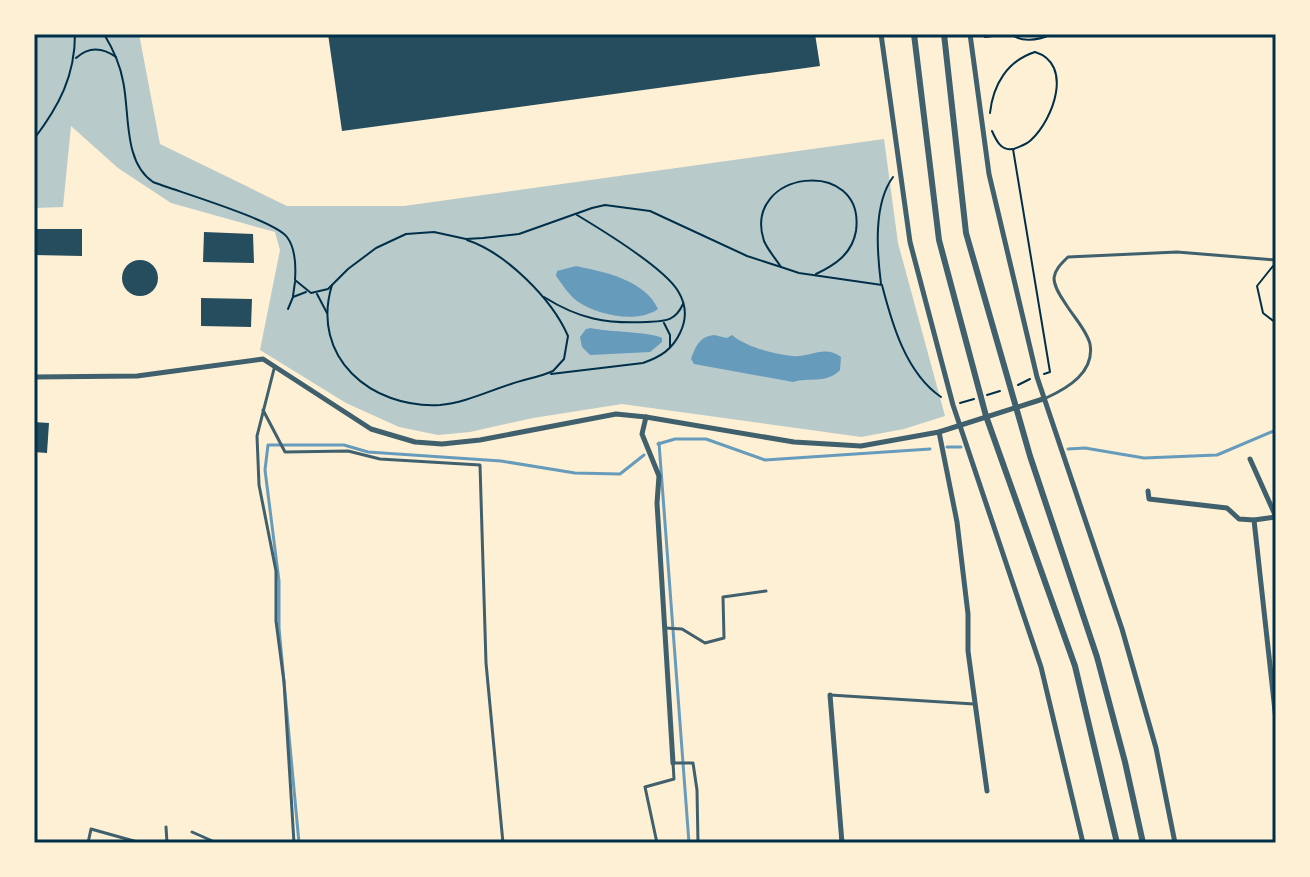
<svg xmlns="http://www.w3.org/2000/svg" width="1310" height="877" font-family="Arial,sans-serif">
	<rect width="100%" height="100%" fill="#fdf0d5"/>
	<!-- green -->
	<path fill="#b9caca" d="M34 34H139L160 144 287 206H404L884 139 898 243 945 416 904 429 861 437 622 404 533 418 470 432 438 435 399 427 346 403 260 350 280 250 275 232 171 203 118 168 71 126 63 207 34 208Z"/>
	<!-- water -->
	<g fill="#669bbc">
		<path d="M576 266C605 272 645 280 658 309 637 324 597 315 577 301 568 294 562 284 556 276L557 271Z"/>
		<path d="M591 328C607 332 653 332 662 338V342L650 352 590 355 582 347 580 337 586 329Z"/>
		<path d="M714 335 727 338 732 335C746 347 774 354 792 356 809 358 825 344 841 357L840 370C827 384 809 377 793 382L694 364 691 359C696 346 699 337 714 335Z"/>
	</g>
	<g fill="none" stroke-linecap="round" stroke-linejoin="round">
		<!-- stream -->
		<g stroke="#669bbc" stroke-width="3">
			<path d="M659 443 689 843"/>
			<path d="M658 444 675 439H706L765 460 930 449"/>
			<path d="M947 447H961"/>
			<path d="M1068 449 1085 448 1144 458 1217 455 1276 430"/>
			<path d="M299 843 279 628V581L265 470 268 445H344L368 452 501 461 575 473 620 474 644 455"/>
		</g>
	</g>
	<!-- building -->
	<g fill="#264d5e">
		<path d="M328 34H815L820 66 342 131Z"/>
		<path d="M34 229H82V256L34 255Z"/>
		<path d="M204 232 253 234 254 263 203 262Z"/>
		<circle cx="140" cy="278" r="18"/>
		<path d="M201 298 252 299 251 327 201 326Z"/>
		<path d="M34 422 49 423 47 453 34 452Z"/>
	</g>
	<g fill="none" stroke-linecap="round" stroke-linejoin="round">
		<!-- path -->
		<g stroke="#003049" stroke-width="2">
			<path d="M104 34C113 49 120 64 123 81 130 113 123 162 153 182 179 192 274 220 287 237 296 249 296 266 295 280L311 293 328 289 348 269 376 248 406 234 434 232 466 239 483 238 519 234 592 208 605 205 650 211 747 256 781 267 799 273 882 285C892 324 906 373 941 397"/>
			<path d="M985 34V37L1010 34C1023 43 1039 40 1052 34"/>
			<path d="M76 58C89 46 102 47 116 57"/>
			<path d="M990 113C993 85 1007 61 1035 52"/>
			<path d="M992 131C996 140 1001 151 1012 149"/>
			<path d="M34 139C59 106 75 76 75 34"/>
			<path d="M1013 149 1050 372 1044 374"/>
			<path d="M1014 149C1020 146 1026 145 1031 140 1053 120 1074 64 1035 52"/>
			<path d="M1273 266 1257 286 1263 313 1276 323"/>
			<path d="M781 267C775 258 768 250 764 241 741 170 866 155 856 231 852 254 835 265 816 274"/>
			<path d="M881 284C877 252 873 204 893 177"/>
			<path d="M332 285C310 357 371 409 440 405 464 403 489 391 511 384 525 379 540 377 553 371L564 359 568 336C552 299 506 253 467 240"/>
			<path d="M317 294 327 313"/>
			<path d="M293 296 295 282"/>
			<path d="M544 297C579 319 606 324 647 322 664 321 675 322 683 304"/>
			<path d="M288 309 293 297 306 292"/>
			<path d="M664 323 670 335V347"/>
			<path d="M551 374 643 363C660 357 672 350 680 333 687 319 686 304 678 291 664 268 602 230 577 215"/>
			<path d="M1018 385 1030 379"/>
			<path d="M987 395 1000 391"/>
			<path d="M960 403 974 399"/>
		</g>
		<!-- service -->
		<g stroke="#3f606c" stroke-width="3">
			<path d="M274 369 257 436 259 485 276 571V621L284 682 294 843"/>
			<path d="M1046 398C1068 388 1095 372 1090 344 1087 331 1074 317 1067 306 1062 298 1054 288 1054 278 1055 269 1062 263 1068 257L1177 252 1276 260"/>
			<path d="M263 410 285 452 348 451 380 459 480 465 486 663 503 843"/>
			<path d="M665 628 682 629 705 643 724 638 723 597 766 591"/>
			<path d="M830 695 974 704"/>
			<path d="M166 827 167 843"/>
			<path d="M192 832 217 843"/>
			<path d="M88 843 91 829 141 843"/>
			<path d="M657 843 645 787 674 779 673 763H693L697 790 698 843"/>
		</g>
		<!-- minor -->
		<g stroke="#3f606c" stroke-width="5">
			<path d="M881 34 910 242 953 405 1041 667 1083 843"/>
			<path d="M970 34 989 174 1037 377 1122 629 1156 748 1175 843"/>
			<path d="M34 377 137 376 263 359 371 429 415 442 442 444 480 440 616 414 646 417 794 442 861 446 939 432 1043 399"/>
			<path d="M646 417 642 434 659 476 657 503 673 763"/>
			<path d="M939 432 957 522 968 614V651L987 791"/>
			<path d="M1250 459 1276 517"/>
			<path d="M1148 491 1149 499 1227 508 1239 519 1254 520 1276 720"/>
			<path d="M1254 520 1275 517"/>
			<path d="M830 695 842 843"/>
		</g>
		<!-- tertiary -->
		<g stroke="#3f606c" stroke-width="6">
			<path d="M914 34 939 240 986 416 1075 666 1117 843"/>
			<path d="M944 34 966 233 1030 456 1097 657 1125 762 1143 843"/>
		</g>
	</g>
	<!-- border -->
	<rect width="1310" height="877" fill="none" stroke="#fdf0d5" stroke-width="72"/>
	<rect x="36" y="36" width="1238" height="805" fill="none" stroke="#003049" stroke-width="3"/>
</svg>
